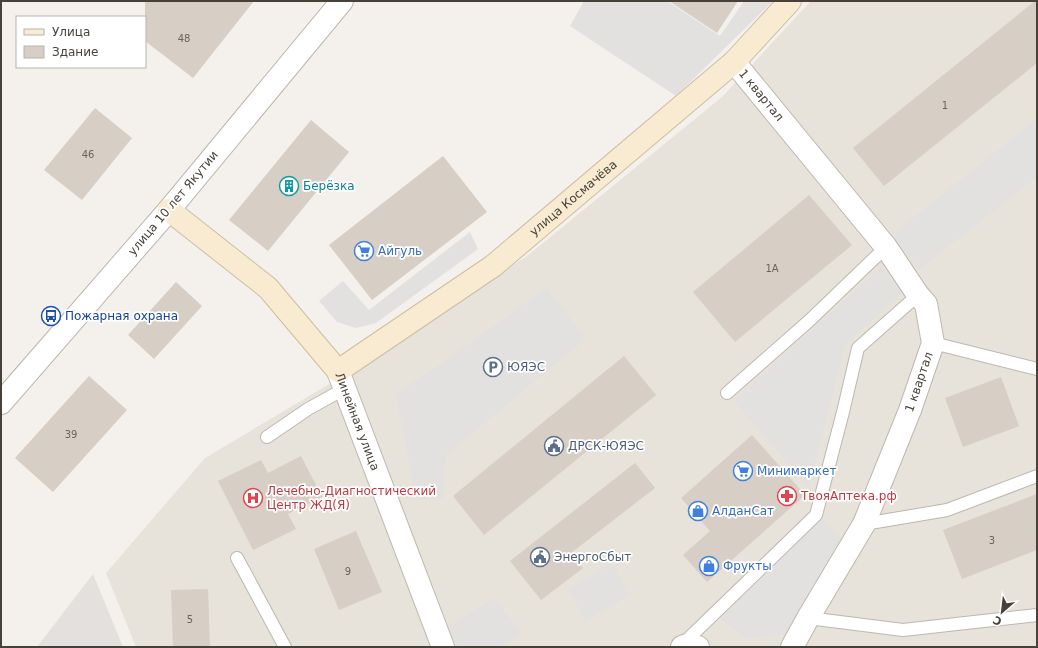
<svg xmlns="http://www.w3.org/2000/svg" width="1038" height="648" font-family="'DejaVu Sans',sans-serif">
	<rect width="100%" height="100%" fill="#f4f1ec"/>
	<!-- residential -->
	<path fill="#e7e2da" d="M811 1H1037V647H136L106 573 205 458 331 383 527 256 722 97Z"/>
	<!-- industrial -->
	<path fill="#e4e0dd" d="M93 574 123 647H37Z"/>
	<!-- parking -->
	<g fill="#e3e1df">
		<path d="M584 1H667L720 36 744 1H773L676 96 570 26Z"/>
		<path d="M1037 119V177L919 270 891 235Z"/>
		<path d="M470 232 478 249 376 323 356 328 337 322 319 301 343 281 369 310Z"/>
		<path d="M881 267 903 291 845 346 808 488 734 401Z"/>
		<path d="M547 288 586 339 445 456 443 499 416 500 396 395Z"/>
		<path d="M816 515 845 541 787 634 747 639 713 614Z"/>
		<path d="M613 563 629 596 585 621 568 589Z"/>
		<path d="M495 598 522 635 499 647H459L447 627Z"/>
	</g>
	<!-- building -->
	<g fill="#d7cec5">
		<path d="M145 1H254L193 78 145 41Z"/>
		<path d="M669 1H738L717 33Z"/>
		<path d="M1035 1H1037V63L884 186 853 148Z"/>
		<path d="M95 108 132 138 82 200 44 170Z"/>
		<path d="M311 120 349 152 268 251 229 220Z"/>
		<path d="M443 156 487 212 372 300 329 245Z"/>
		<path d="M809 195 852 245 735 342 693 292Z"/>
		<path d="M176 282 202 306 154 359 128 335Z"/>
		<path d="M624 356 656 395 484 535 453 496Z"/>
		<path d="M89 376 127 410 53 492 15 458Z"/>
		<path d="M1001 377 1019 426 963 447 945 398Z"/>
		<path d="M752 435 805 495 707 582 683 555 710 531 681 498Z"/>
		<path d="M301 456 322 497 288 514 296 529 253 550 218 481 261 460 268 473Z"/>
		<path d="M635 463 655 488 571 553 583 568 541 600 510 561Z"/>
		<path d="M1037 494V550L962 579 943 530Z"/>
		<path d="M356 531 382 592 339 610 314 549Z"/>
		<path d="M208 589 210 647H173L171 590Z"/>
	</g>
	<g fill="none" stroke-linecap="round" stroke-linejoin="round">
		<defs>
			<g id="service">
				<path d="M933 343 1037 369"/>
				<path d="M727 393 810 320 886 247"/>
				<path d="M267 437 308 409 344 389"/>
				<path d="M864 524 947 510 1037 476"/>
				<path d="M237 558 285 647"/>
				<path d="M808 618 903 630 1037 615"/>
				<path d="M687 645 690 637 816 515 843 412 858 348 918 295"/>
			</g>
			<g id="minor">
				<path id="s1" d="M734 62 886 247 918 295 926 304 933 343 910 410 864 524 808 618 792 647"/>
				<path d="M169 210 342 1"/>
				<path id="s2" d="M338 371 443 647"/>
				<path d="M682 647 687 645 698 647"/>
			</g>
			<path id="tertiary" d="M1 403 169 210"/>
			<g id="secondary">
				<path id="s3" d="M169 210 268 288 338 371 493 266 734 62 790 1"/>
			</g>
		</defs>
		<!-- service casing -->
		<use href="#service" stroke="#beb7af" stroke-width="14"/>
		<!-- minor casing -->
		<use href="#minor" stroke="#beb7af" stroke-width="24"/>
		<!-- tertiary casing -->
		<use href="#tertiary" stroke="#beb7af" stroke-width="24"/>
		<!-- secondary casing -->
		<use href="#secondary" stroke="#cebea1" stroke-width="24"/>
		<!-- service -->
		<use href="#service" stroke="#fff" stroke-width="12"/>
		<!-- minor -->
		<use href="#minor" stroke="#fff" stroke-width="22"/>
		<!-- tertiary -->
		<use href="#tertiary" stroke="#fff" stroke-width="22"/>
		<!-- secondary -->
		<use href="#secondary" stroke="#f9ebd1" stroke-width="22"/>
	</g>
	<!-- icons -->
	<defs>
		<symbol id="building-ring" viewBox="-11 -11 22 22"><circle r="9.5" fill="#fff" stroke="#0f9aa8" stroke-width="1.5"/><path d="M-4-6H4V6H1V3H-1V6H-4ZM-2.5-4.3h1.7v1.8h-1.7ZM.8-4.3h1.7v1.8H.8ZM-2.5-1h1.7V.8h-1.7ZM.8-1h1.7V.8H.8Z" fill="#0f9aa8"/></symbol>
		<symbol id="supermarket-ring" viewBox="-11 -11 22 22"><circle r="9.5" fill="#fff" stroke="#3f7fe0" stroke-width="1.5"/><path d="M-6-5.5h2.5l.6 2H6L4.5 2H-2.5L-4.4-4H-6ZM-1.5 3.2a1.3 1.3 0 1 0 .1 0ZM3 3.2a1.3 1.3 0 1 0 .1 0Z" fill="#3f7fe0"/></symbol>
		<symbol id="bus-ring" viewBox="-11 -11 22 22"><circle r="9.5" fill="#fff" stroke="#1a4fb4" stroke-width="1.5"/><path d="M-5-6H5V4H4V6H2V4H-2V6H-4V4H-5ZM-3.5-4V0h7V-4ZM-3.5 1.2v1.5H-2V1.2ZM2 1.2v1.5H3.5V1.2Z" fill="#1a4fb4"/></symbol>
		<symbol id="parking-ring" viewBox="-11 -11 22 22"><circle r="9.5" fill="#fff" stroke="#5c6f8a" stroke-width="1.5"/><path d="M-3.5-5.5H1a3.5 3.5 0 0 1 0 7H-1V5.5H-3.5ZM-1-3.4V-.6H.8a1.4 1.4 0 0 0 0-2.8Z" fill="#5c6f8a"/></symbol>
		<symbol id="civic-ring" viewBox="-11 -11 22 22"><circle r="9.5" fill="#fff" stroke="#5c6f8a" stroke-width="1.5"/><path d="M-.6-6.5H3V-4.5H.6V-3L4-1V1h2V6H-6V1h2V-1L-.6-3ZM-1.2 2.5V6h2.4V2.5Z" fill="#5c6f8a"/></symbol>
		<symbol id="pharmacy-ring" viewBox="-11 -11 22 22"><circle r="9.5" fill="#fff" stroke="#e0444e" stroke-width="1.5"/><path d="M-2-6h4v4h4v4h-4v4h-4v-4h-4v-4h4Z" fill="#e0444e"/></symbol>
		<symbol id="hospital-ring" viewBox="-11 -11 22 22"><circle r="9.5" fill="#fff" stroke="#e0444e" stroke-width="1.5"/><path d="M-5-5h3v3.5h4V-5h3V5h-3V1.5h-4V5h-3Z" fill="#e0444e"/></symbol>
		<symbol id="shop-ring" viewBox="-11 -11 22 22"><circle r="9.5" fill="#fff" stroke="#3f7fe0" stroke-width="1.5"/><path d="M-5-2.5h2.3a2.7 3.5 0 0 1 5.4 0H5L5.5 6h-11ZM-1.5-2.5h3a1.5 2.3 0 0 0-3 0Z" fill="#3f7fe0"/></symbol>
	</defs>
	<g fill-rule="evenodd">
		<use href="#building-ring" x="278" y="175" width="22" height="22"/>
		<use href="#supermarket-ring" x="353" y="240" width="22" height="22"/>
		<use href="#bus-ring" x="40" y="305" width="22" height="22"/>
		<use href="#parking-ring" x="482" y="356" width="22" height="22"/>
		<use href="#civic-ring" x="543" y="435" width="22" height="22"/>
		<use href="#supermarket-ring" x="732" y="460" width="22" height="22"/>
		<use href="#pharmacy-ring" x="776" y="485" width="22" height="22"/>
		<use href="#hospital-ring" x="242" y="487" width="22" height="22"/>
		<use href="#shop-ring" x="687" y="500" width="22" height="22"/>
		<use href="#civic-ring" x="529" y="546" width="22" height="22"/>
		<use href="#shop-ring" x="698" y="555" width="22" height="22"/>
	</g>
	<g text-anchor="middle" stroke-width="3.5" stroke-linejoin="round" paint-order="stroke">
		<!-- number labels -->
		<g font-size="10" fill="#6b645d">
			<text x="184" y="42">48</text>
			<text x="945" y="109">1</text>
			<text x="88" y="158">46</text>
			<text x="772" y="272">1А</text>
			<text x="71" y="438">39</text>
			<text x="992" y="544">3</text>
			<text x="348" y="575">9</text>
			<text x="190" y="623">5</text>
		</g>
		<!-- street labels -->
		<g font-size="12" fill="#47413a" stroke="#fff">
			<text dy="4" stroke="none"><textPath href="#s1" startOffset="43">1 квартал</textPath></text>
			<text dy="4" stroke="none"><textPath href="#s3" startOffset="527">улица Космачёва</textPath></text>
			<text transform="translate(173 203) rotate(-50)" y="4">улица 10 лет Якутии</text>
			<text transform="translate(919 382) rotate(-71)" y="4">1 квартал</text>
			<text dy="4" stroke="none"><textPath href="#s2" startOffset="54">Линейная улица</textPath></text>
		</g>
		<!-- culture labels -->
		<g font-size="12" fill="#0d838f" stroke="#fff" text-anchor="start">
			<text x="303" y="190">Берёзка</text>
		</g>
		<!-- shop labels -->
		<g font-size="12" fill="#366cbe" stroke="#fff" text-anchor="start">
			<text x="378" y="255">Айгуль</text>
			<text x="757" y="475">Минимаркет</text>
			<text x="712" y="515">АлданСат</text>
			<text x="723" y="570">Фрукты</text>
		</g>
		<!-- transit labels -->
		<g font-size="12" fill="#164399" stroke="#fff" text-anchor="start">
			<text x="65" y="320">Пожарная охрана</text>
		</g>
		<!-- service labels -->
		<g font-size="12" fill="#4e5e75" stroke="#fff" text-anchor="start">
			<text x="507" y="371">ЮЯЭС</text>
			<text x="568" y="450">ДРСК-ЮЯЭС</text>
			<text x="554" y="561">ЭнергоСбыт</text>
		</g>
		<!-- health labels -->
		<g font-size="12" fill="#be3a42" stroke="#fff" text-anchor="start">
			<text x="267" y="495">Лечебно-Диагностический<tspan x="267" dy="14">Центр ЖД(Я)</tspan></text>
			<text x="801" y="500">ТвояАптека.рф</text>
		</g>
	</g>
	<!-- border -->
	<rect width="1038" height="648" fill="none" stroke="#47413a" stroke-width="4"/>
	<!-- legend -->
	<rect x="16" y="16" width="130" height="52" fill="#ffffff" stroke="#b5b3b0"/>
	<rect x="24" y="29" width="20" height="6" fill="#f9ebd1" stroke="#b5b3b0"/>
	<text x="52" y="36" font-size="12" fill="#47413a">Улица</text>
	<rect x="24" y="46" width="20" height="12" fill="#d7cec5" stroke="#b5b3b0"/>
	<text x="52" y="56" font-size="12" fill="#47413a">Здание</text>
	<!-- north arrow -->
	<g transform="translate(1002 612) rotate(208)" stroke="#ffffff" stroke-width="3" paint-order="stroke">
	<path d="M0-3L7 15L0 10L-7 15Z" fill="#47413a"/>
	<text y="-6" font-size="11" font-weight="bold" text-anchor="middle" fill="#47413a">С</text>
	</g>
</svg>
